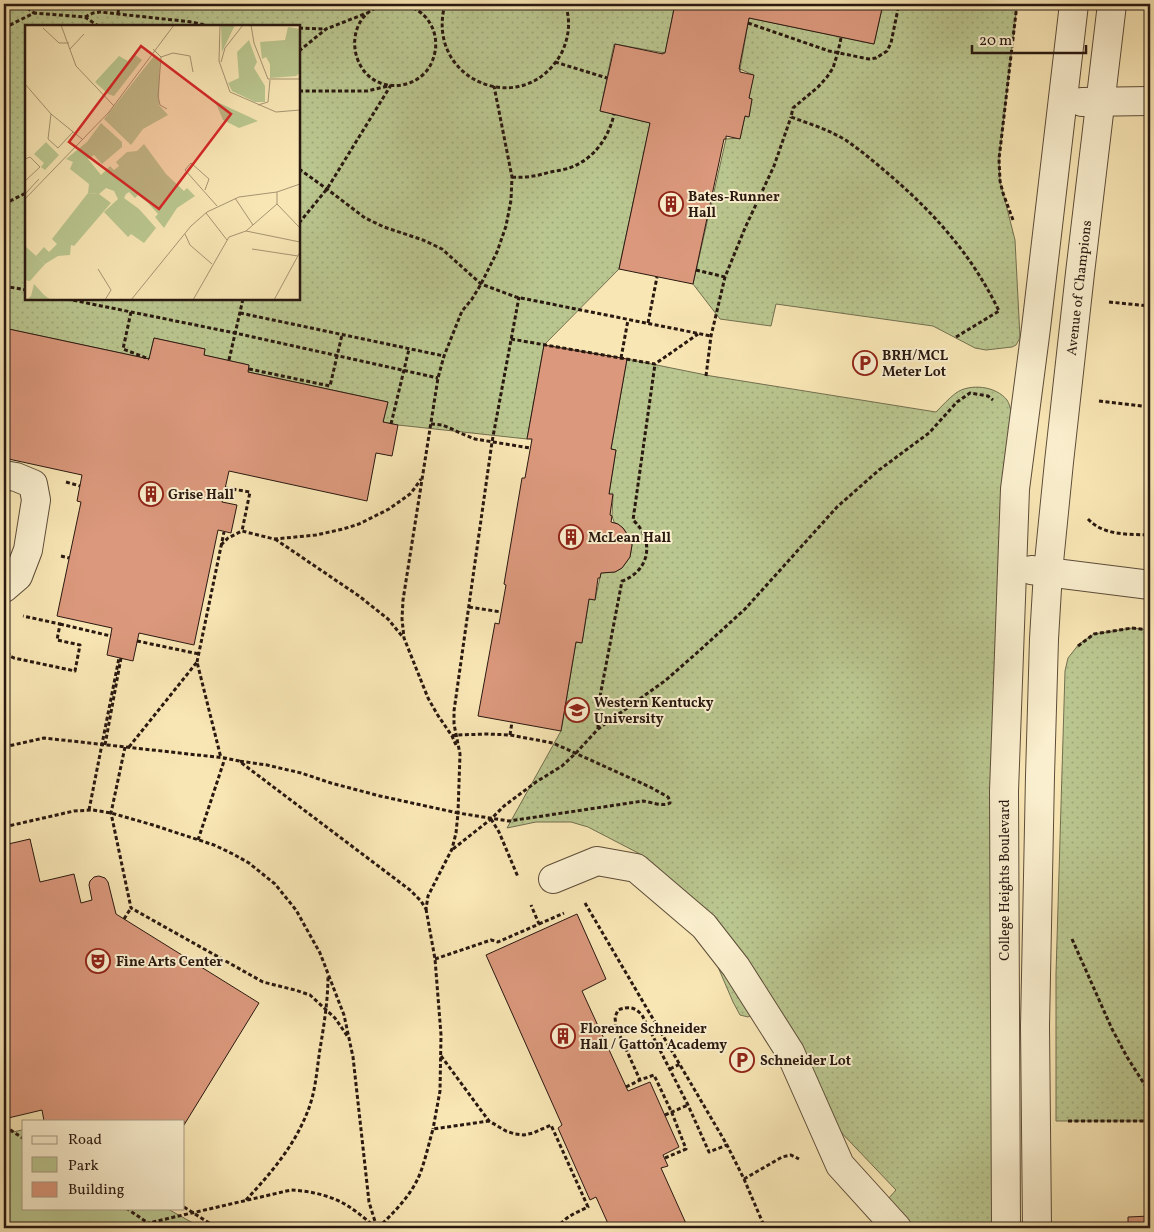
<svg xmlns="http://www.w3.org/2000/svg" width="1154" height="1232" font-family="Vollkorn,serif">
	<defs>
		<pattern id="grass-dots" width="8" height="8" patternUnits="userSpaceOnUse" patternTransform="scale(1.25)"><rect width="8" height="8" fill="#bac68f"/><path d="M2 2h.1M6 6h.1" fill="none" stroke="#a0a97a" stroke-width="1.8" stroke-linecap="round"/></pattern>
	</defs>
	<rect width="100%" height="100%" fill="#f8e6b4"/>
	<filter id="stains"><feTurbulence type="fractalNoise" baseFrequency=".004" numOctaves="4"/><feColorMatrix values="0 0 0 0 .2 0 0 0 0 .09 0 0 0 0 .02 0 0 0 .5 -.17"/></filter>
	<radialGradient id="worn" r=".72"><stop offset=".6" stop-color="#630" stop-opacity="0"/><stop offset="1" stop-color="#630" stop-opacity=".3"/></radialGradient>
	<!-- grass -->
	<g fill="url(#grass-dots)" stroke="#726f50" fill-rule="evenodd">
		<path d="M4 4H675L665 53 614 44 600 111 650 123 619 269 544 345 527 439 398 425 383 422 388 402 248 372 249 365 204 355 205 349 154 338 149 359 4 328ZM26 26H299V299H26Z"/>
		<path d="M883 4H1017L999 159 1000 181 1015 240 1020 338 1016 345 1012 347 986 350 975 348 933 326 776 304 771 326 720 319 693 284 726 139 740 138 745 116H749L752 99 749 98 753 75 740 69 749 18 874 44Z"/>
		<path d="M627 359 711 376 936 412C942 406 949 398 956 393 970 383 996 386 1007 400 1009 403 1010 407 1011 411L992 1228H910L888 1199 896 1190 835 1126 771 1006 748 1017 740 1015 733 1002 718 967V961L682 903 642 855 588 827 571 822H536L507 828 561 731 576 642 582 643 589 599 595 600 601 573 615 572 622 568 630 557 632 545 631 540 623 528 614 522 612 516 613 495 609 494 616 450 611 449Z"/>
		<path d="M1132 628 1150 630V1121H1056V974L1065 671 1068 658 1079 644 1094 634Z"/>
	</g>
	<!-- park -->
	<path fill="#bac68f" stroke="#726f50" d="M22 1130 24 1131V1208H166L202 1228H4V1134Z"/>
	<!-- building -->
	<g fill="#db987c" stroke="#291810">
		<path d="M675 4H883L874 44 749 18 739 69H740V72L754 75 749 98 752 99 749 117 745 116 740 139 726 136V139H724L693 284 619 269 650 123 600 111 615 44 663 54V53H665Z"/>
		<path d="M4 328 149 359 154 338 205 349 204 355 249 365 248 372 388 402 383 422 398 425 392 456 376 453 367 501 229 471 222 502 237 505 231 533 218 530 194 645 139 633 133 661 107 655 112 628 57 616 81 502 77 501 82 475 4 458Z"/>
		<path d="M544 345 627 359 611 449 616 450 609 494H613L610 515 612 516 611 522 618 524 623 528 631 540 632 545 630 557 622 568 615 572 601 573 600 578H598L595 600 589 599 582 643 576 642 561 731 478 716 495 623 499 624 506 585 504 584 522 478H525L532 439H527Z"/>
		<path d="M30 839 40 882 74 874 81 903 92 900 89 885 90 881 94 877 99 876 105 878 108 882 116 914 259 1003 184 1125V1121H44L42 1110 4 1119V845Z"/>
		<path d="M577 914 606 979 582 991 628 1091 650 1082 679 1147 663 1155 668 1166 661 1168 688 1228H610L596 1197 590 1200 558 1128 562 1125 486 955Z"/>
		<path d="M1150 1216V1228H1128V1217Z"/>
	</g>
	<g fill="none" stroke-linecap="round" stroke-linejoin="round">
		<defs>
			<g id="minor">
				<path d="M1082 102 1150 101"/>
				<path d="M4 475 16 477 33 484 36 500 28 550 18 576 4 588"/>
				<path d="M1031 570 1150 585"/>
				<path d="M553 879 597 861 636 868 704 926 736 967 790 1052 840 1165 897 1228"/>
				<path d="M1006 1228 1004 791 1015 489 1036 328 1074 4"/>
				<path id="s1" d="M1037 1228 1035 1026 1040 776 1044 639 1048 572 1059 462 1080 273 1112 4"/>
			</g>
		</defs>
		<!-- minor casing -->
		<use href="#minor" stroke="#5d4c39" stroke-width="30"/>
		<!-- path -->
		<g stroke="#291810" stroke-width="3" stroke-dasharray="4 2.5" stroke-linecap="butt">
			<path d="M22 4 34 13"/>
			<path d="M388 4C336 12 348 93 402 85 414 83 426 75 431 64 444 37 429 8 400 4"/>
			<path d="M438 4 443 8"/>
			<path d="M445 4C424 82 526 121 562 52 569 37 571 20 565 4"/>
			<path d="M118 14 119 4"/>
			<path d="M85 17 93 13 100 12 192 22 209 26"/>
			<path d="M748 23 829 51 869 59 876 58 887 51 891 43 899 4"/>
			<path d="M4 28 34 13 85 17 98 26"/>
			<path d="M299 28 325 29"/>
			<path d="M841 38 838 52 833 68 827 77 818 87 793 108 791 117C810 124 830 130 847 141 863 152 878 165 892 177 937 216 973 257 999 311"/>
			<path d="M299 51 326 29 367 13"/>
			<path d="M555 62 607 78"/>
			<path d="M299 91H367L388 86"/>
			<path d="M299 169 327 189 365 218 384 227 423 240 442 249 481 284 516 297 711 336"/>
			<path d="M512 177C525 178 537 176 550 172 556 171 563 170 569 168 593 160 609 138 614 114"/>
			<path d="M4 204 26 193"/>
			<path d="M1013 220 1003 193 1000 181 999 159 1017 4"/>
			<path d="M299 223 327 189 391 85"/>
			<path d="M696 270 725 277"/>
			<path d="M4 286 26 290"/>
			<path d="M67 299 235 333 438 378"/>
			<path d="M1109 302 1150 306"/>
			<path d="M131 312 123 349 149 359"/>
			<path d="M240 313 444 356"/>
			<path d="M648 323 657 277"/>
			<path d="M956 337 999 311"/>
			<path d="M511 339 655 364 698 334"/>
			<path d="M621 358 628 320"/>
			<path d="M229 360 243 299"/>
			<path d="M249 369 330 386 342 335"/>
			<path d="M706 376 711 336 725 277 745 228 774 166 791 117"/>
			<path d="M1099 401 1150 407"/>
			<path d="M391 424 409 349"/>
			<path d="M431 424 442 425 452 429 460 433 475 439 530 448"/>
			<path d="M66 482 80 486"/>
			<path d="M226 488 250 492 242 531"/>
			<path d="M1088 519C1104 536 1128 534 1150 535"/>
			<path d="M275 539 359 596 388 619 402 636"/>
			<path d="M221 545 228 538 242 531 274 539 316 535 343 529 359 524 389 509 410 494 414 489 421 479"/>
			<path d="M61 556 69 558"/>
			<path d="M469 607 501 612"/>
			<path d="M60 624 111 636"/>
			<path d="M137 641 199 654"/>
			<path d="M4 646 10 656 14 658 75 671 80 645 57 640 60 624 23 616"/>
			<path d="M1078 646 1094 634 1132 628 1150 630"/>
			<path d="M197 662 224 532"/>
			<path d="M598 729V707L622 581C650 571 655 540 633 520L655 364"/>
			<path d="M510 735 512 722"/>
			<path d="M452 736 456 735 488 734 510 735 553 743 650 787 668 797 670 801V803C663 807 651 802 643 801L509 821 458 813 460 754 454 724V711L492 442 519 297"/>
			<path d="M105 745 121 658"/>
			<path d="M456 745 452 736 437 714 428 698 404 638 402 619 403 600 438 378 444 356 462 311 472 299 481 284 497 252 506 226 511 200 512 177 494 86"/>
			<path d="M4 747 44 738 225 758 239 761 410 890 421 901 426 909 428 896 452 849 456 833 458 813 380 796 331 783 301 773 267 765 239 761"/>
			<path d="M125 747 111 813 131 908 263 982 295 990 310 995 335 1018 348 1037"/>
			<path d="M129 747 197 662 221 758"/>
			<path d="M89 810 119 658"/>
			<path d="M491 819 499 832 518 877"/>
			<path d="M4 827 74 811 93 810 111 813 153 825 214 845 233 854 249 863 275 884 296 910 320 953 344 1015 353 1057 369 1202 377 1228"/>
			<path d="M198 840 225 758"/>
			<path d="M453 849 491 819 504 806 536 782 562 766 576 753 598 729 666 680 699 651 745 609 837 507 879 470 929 433 957 402 970 393 988 396 993 400"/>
			<path d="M585 903 727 1145 744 1179 765 1228"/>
			<path d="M426 909 435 959 441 1035 440 1091 433 1129"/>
			<path d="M124 919 131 908"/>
			<path d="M539 924 564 913"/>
			<path d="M1072 939 1112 1029 1127 1057 1150 1093"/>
			<path d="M435 959 491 940 498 942 539 924 531 905"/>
			<path d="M441 1056 489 1121 506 1131 515 1134 524 1135 533 1133 551 1125 588 1207C575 1213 565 1217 557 1228"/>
			<path d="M670 1069 680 1064"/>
			<path d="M626 1087 640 1080"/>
			<path d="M665 1115 688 1105"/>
			<path d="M1068 1121H1150"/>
			<path d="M4 1130 9 1129 24 1139"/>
			<path d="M665 1158 686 1149 672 1113 654 1075 640 1080 616 1027 615 1017 618 1010C628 1006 635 1007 642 1015L688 1105 709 1152 727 1145"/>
			<path d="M744 1179 782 1157 791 1155 799 1159"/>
			<path d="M246 1200C272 1172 297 1143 310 1105 316 1087 317 1068 320 1049 324 1025 328 1000 328 976"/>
			<path d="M184 1207 217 1228"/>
			<path d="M126 1208 148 1223"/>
			<path d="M127 1228 291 1190C311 1191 334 1196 351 1208 360 1214 368 1221 376 1228"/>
			<path d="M378 1228C394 1212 413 1194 421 1171 426 1157 429 1143 433 1129L489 1121"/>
		</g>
		<!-- minor -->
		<use href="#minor" stroke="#faefce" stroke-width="28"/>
	</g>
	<!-- icons -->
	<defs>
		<symbol id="building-ring" viewBox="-11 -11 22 22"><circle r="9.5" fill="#faefce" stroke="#8f2418" stroke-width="1.5"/><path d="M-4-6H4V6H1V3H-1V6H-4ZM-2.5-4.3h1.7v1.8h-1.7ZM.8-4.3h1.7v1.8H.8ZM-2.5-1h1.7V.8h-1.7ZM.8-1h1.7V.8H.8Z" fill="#8f2418"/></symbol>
		<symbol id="parking-ring" viewBox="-11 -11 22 22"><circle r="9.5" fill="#faefce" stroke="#8f2418" stroke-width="1.5"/><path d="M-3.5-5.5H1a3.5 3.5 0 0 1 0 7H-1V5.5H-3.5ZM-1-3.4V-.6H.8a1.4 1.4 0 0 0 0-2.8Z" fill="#8f2418"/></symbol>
		<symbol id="university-ring" viewBox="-11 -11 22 22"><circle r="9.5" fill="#faefce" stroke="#8f2418" stroke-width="1.5"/><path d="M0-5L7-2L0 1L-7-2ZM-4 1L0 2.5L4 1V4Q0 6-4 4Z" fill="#8f2418"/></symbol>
		<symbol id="theatre-ring" viewBox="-11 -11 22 22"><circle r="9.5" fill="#faefce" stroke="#8f2418" stroke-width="1.5"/><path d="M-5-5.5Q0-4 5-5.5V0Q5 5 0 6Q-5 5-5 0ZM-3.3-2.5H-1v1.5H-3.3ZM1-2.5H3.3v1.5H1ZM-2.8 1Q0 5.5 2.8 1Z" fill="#8f2418"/></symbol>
	</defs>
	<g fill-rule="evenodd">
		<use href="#building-ring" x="657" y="190" width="28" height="28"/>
		<use href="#parking-ring" x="851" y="349" width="28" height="28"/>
		<use href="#building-ring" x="137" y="480" width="28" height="28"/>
		<use href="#building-ring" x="557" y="523" width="28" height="28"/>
		<use href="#university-ring" x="563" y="696" width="28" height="28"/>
		<use href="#theatre-ring" x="84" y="947" width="28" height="28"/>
		<use href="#building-ring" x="549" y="1022" width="28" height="28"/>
		<use href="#parking-ring" x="728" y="1046" width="28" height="28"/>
	</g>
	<g text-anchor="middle" stroke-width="4" stroke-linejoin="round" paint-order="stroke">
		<!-- poi labels -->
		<g font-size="14" font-weight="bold" fill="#291810" stroke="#faefce" text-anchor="start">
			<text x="688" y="201">Bates-Runner<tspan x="688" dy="16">Hall</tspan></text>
			<text x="882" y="360">BRH/MCL<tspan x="882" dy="16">Meter Lot</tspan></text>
			<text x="168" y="499">Grise Hall</text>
			<text x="588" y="542">McLean Hall</text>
			<text x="594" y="707">Western Kentucky<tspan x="594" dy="16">University</tspan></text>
			<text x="116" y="966">Fine Arts Center</text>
			<text x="580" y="1033">Florence Schneider<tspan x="580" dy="16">Hall / Gatton Academy</tspan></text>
			<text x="760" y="1065">Schneider Lot</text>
		</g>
		<!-- street labels -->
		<g font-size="14" fill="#291810" stroke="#faefce">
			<text dy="5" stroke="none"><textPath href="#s1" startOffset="942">Avenue of Champions</textPath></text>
			<text transform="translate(1004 880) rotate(-90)" y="5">College Heights Boulevard</text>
		</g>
	</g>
	<!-- overview -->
	<g transform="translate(25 25)">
		<rect width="275" height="275" fill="#f8e6b4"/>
		<path d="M196 0H210L197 27ZM263 2 275 4V48L271 51 245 53V39L241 32 237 34 235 17 260 15ZM224 15 232 37 229 43 240 61V77H230L207 66 203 58 214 53 212 27ZM109 29 117 35 89 71 83 69 70 57 94 31 103 36ZM129 31 135 34 134 80 143 90 118 104 106 120 79 94ZM76 98 97 117V122L77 139 69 130 63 134 76 150 85 141 89 145 94 141 91 137 102 127 112 126 119 119 141 149 159 166 162 163 170 171 152 183 139 203 130 192 133 189 123 178 113 170 110 173 104 167 101 169 99 173 114 184 131 203 119 218 106 209 103 212 79 187 93 174 89 166 81 163 74 169 63 168 64 159 45 144 48 137 41 134 62 117ZM21 117 34 130 20 145 16 142 19 138 9 129ZM0 221 20 239 5 256 0 255ZM9 259 19 270 26 275H1L6 271Z" fill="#bac68f"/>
		<path d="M190 76 233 96 214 103 198 95ZM63 168 74 169 86 178 49 221 46 220 45 230 33 231 20 239 11 231 19 222 24 227 32 219 27 214Z" fill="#bac68f"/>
		<path fill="none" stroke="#a59472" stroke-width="1" d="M36 0 51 41 89 81M195 0 194 36 205 67 251 87 275 85M226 0 229 18 243 54H275M18 3 34 18H44M45 24 59 9M128 24 136 32 148 28 165 31 168 47M136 32 133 71 135 80 142 84M196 37 200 23 218 0M0 59 26 89 57 114M233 80 243 77 245 55M26 89 23 114 33 123 48 107M0 134 5 132 15 142 0 156M180 165 184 154 166 138 160 145 192 181M0 169 14 154M210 173 228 200M0 174 84 87 149 0M252 179 275 203M181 188 202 215M221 206 275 217M160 209 165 220 187 239M227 224 273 231M73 244 86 265 80 275M106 275 166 201 182 187 214 172 252 167 275 159M168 275 204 212 221 206 252 179V167M249 275 275 227"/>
		<path fill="#d62828" fill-opacity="0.15" stroke="#d62828" stroke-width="2.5" d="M116 21 206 89 134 184 44 117Z"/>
		<rect width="275" height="275" fill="none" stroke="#291810" stroke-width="2.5"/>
	</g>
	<!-- margin -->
	<rect width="1154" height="1232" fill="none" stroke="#f8e6b4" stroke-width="20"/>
	<rect x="5" y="5" width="1144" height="1222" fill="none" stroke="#291810" stroke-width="2.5"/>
	<rect x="10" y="10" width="1134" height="1212" fill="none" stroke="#291810"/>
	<!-- legend -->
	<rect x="22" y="1120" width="162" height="90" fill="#faefce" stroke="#a69982"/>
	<rect x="32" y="1136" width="25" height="8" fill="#faefce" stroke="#a69982"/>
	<text x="68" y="1144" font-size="15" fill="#291810">Road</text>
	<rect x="32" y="1157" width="25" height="15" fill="#bac68f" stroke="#a69982"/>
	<text x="68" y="1170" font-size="15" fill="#291810">Park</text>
	<rect x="32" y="1182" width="25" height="15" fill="#db987c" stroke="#a69982"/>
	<text x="68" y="1194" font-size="15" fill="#291810">Building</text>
	<!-- scale -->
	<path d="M972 45v8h114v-8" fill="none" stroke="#291810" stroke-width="2.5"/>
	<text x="979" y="45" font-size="15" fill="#291810" stroke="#faefce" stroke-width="4" paint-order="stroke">20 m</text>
	<rect width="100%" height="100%" filter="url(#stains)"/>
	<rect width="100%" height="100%" fill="url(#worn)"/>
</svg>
